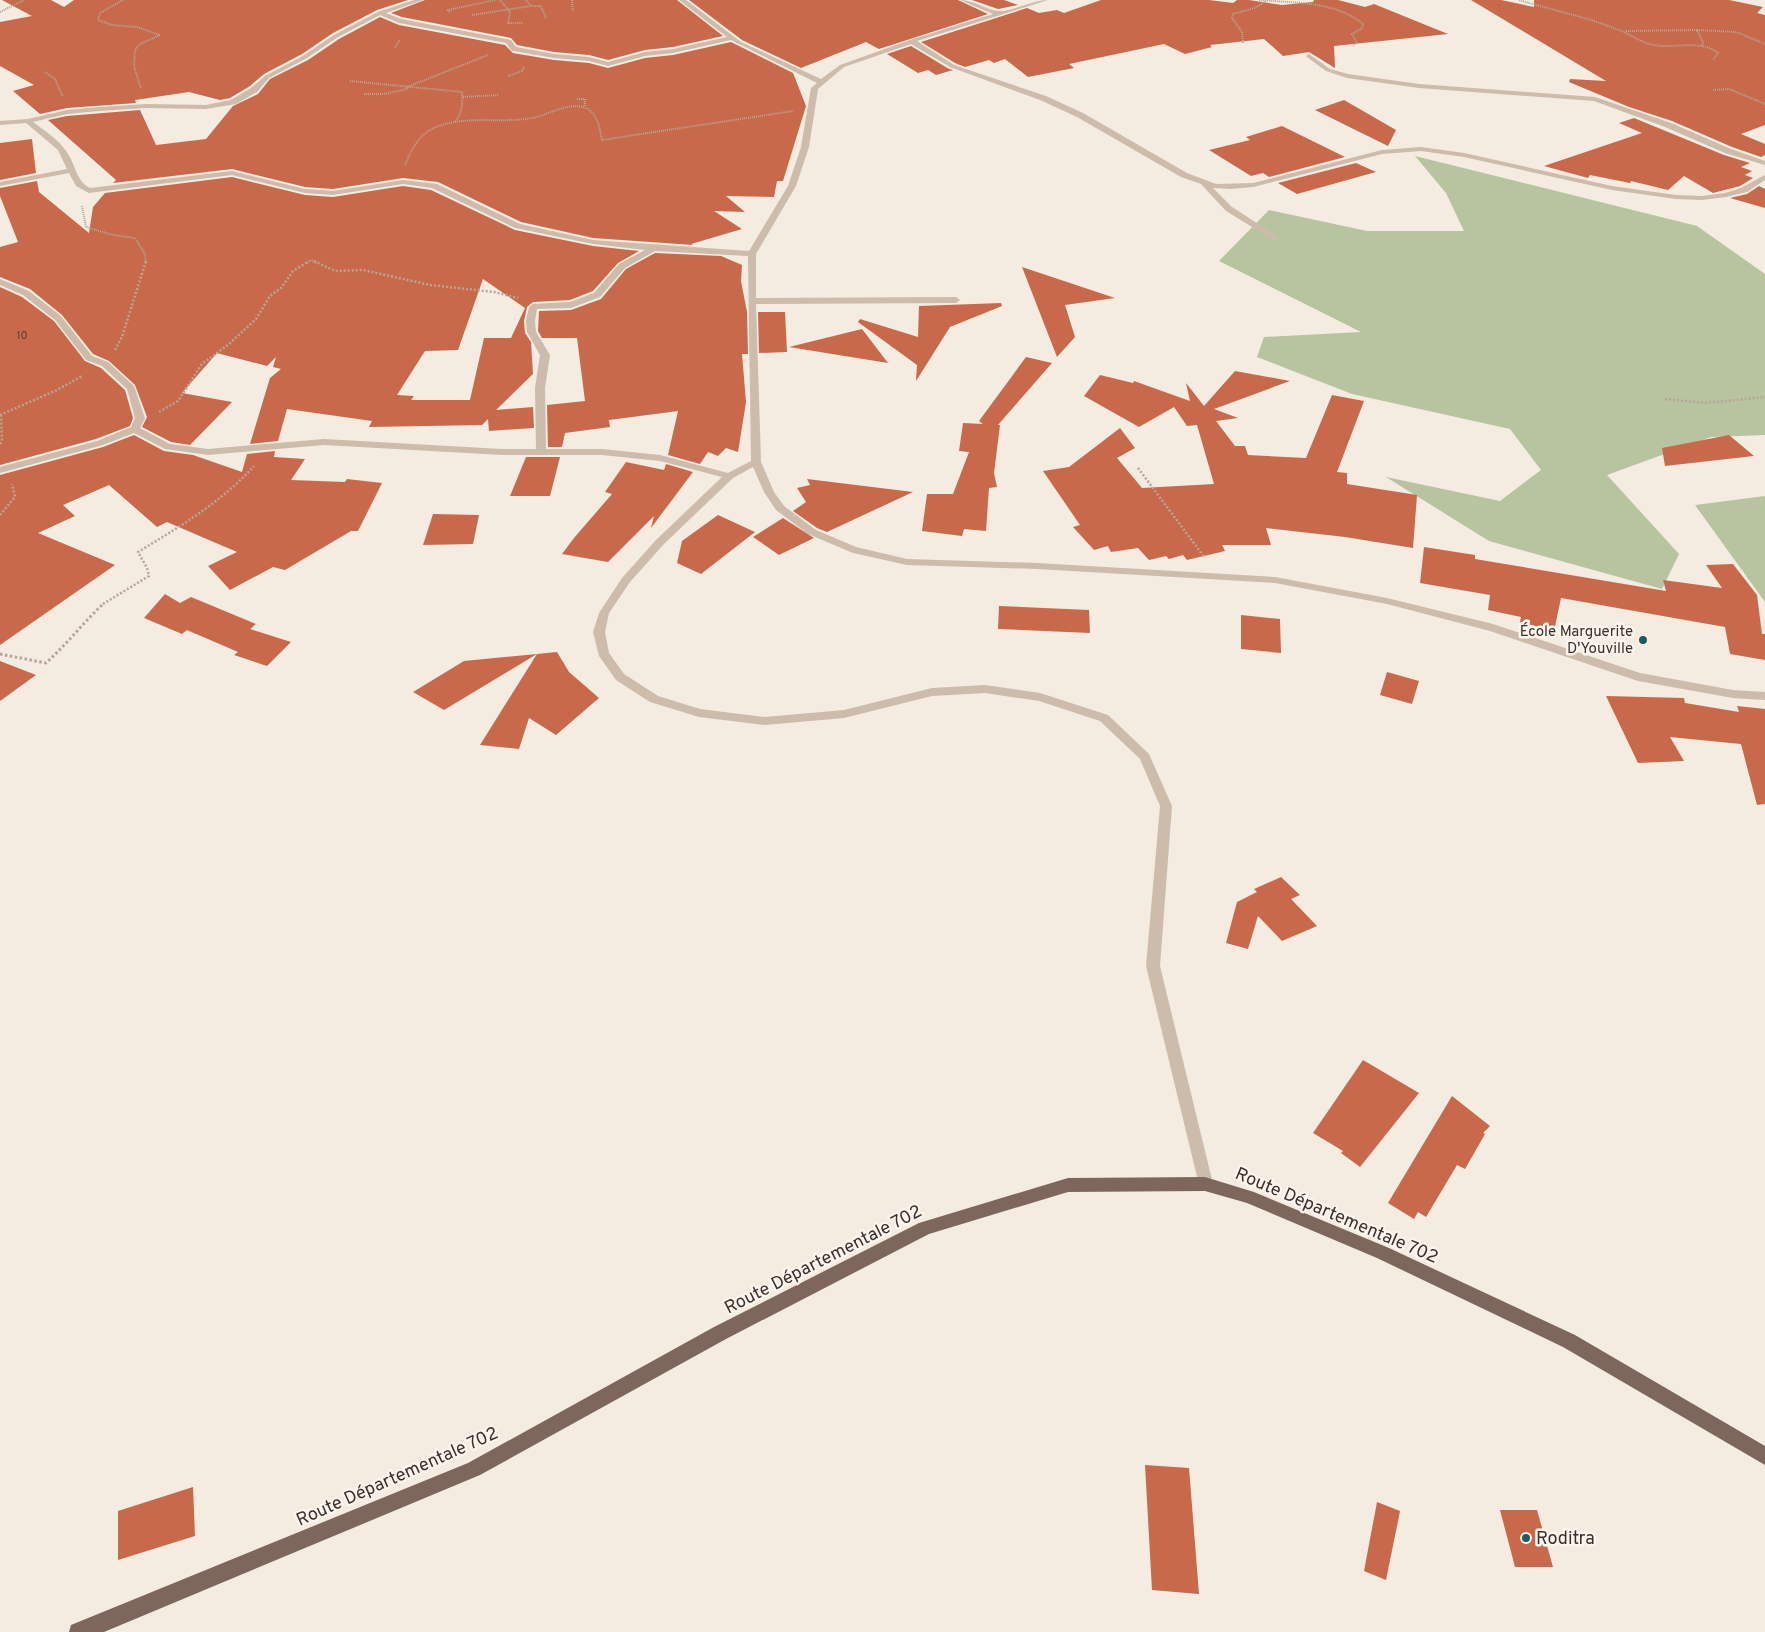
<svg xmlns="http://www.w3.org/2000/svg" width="1765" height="1632" font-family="Overpass,sans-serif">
	<rect width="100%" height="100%" fill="#f4ebe1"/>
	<!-- green -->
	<g fill="#b8c4a0">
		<path d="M1415 156 1697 226 1765 274V435L1711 437 1607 475 1679 554 1662 589 1489 541 1386 477 1500 501 1541 470 1510 429 1352 394 1257 357 1264 337 1361 332 1219 261 1269 210 1367 231H1464L1446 193Z"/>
		<path d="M1765 496V602L1695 505Z"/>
	</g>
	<!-- building -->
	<g fill="#c8694b" fill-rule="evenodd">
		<path d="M2 0H51L64 7 74 0H408L377 10 333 33 302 54 264 74 250 86 230 98 220 100 189 92 135 100 136 103 67 108 40 114 13 91 34 85 0 66V22L32 16Z"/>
		<path d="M425 0H677L723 36 673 47 645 50 608 60 589 55 554 52 517 45 511 38 402 17 391 13Z"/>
		<path d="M689 0H958L988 14 879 49 866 42 801 68 742 40Z"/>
		<path d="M972 0H1004L1018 5 998 9Z"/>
		<path d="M1101 0H1209L1233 3 1237 0H1249L1282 5 1313 2 1314 0H1338L1365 7 1374 4 1448 34 1334 46 1335 68 1309 52 1283 56 1264 39 1210 45 1212 47 1185 54 1164 44 1069 64 1074 68 1028 77 1005 59 994 63 989 60 965 67 955 63 921 42 1027 8 1039 13 1057 10 1064 13Z"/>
		<path d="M1471 0H1501L1534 7V0H1729L1763 7 1757 13 1765 15V125L1741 134 1765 144V155L1761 157 1732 147 1672 121 1629 107 1569 82 1570 79 1606 81Z"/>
		<path d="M380 17 399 25 505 45 513 53 554 60 589 63 608 68 645 58 673 55 731 42 793 73 806 106 783 181H777L774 197 726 196 745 212 714 211 742 229 691 244 693 245 593 238 521 222 438 182 403 178 333 189 305 187 232 169 113 183 116 180 48 120 67 116 140 110 156 145 206 139 233 106 258 94 270 79 308 60 339 39Z"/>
		<path d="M911 46 949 69 953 70 936 75 928 70 918 73 887 54Z"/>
		<path d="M1344 100 1396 130 1388 146 1315 110Z"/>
		<path d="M1634 118 1724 155 1750 163 1741 167 1752 171 1745 175 1753 178 1740 186 1713 193 1684 176 1668 190 1631 181 1630 183 1590 175 1588 178 1544 166 1642 133 1619 123Z"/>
		<path d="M1282 126 1345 157 1269 177 1263 173 1251 176 1209 150 1250 140 1246 137Z"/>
		<path d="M32 139 36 173 0 180V143Z"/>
		<path d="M1356 163 1376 172 1297 194 1278 183Z"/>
		<path d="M232 177 305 195 333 197 403 186 431 190 515 230 593 246 639 251 618 263 593 291 570 300 533 302 527 307 524 321 525 333 531 342 533 374 496 410 533 407 534 428 489 431 488 419 482 425 369 427 372 421 287 409 278 441 250 444 270 378 281 369 273 367 276 357 267 366 217 353 182 393 232 402 190 445 171 442 142 427 147 417 135 385 109 361 93 354 62 315 30 289 0 277V247L18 242 0 196V188L37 181 39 192 89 233 93 207 105 193ZM483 279 525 308 511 338H484L470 400H411L414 396 397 395 425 351 458 350Z"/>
		<path d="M1759 186 1765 189V208L1730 198 1747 194Z"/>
		<path d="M655 253 721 256 742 265 741 281 747 312 748 354H742L746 402 738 452 726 448 718 456 708 452 700 464 668 455 678 411 609 420 610 427 565 433 562 447H548L547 405 585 401 577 338H542L538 331 539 311 571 310 601 299 626 269Z"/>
		<path d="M1022 267 1115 298 1065 305 1075 337 1057 357Z"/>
		<path d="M0 287 22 297 54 321 85 361 101 368 125 390 133 418 130 426 96 439 0 465Z"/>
		<path d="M1001 303 1002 306 950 327 916 381 917 365 858 322 860 319 918 337 919 306Z"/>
		<path d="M758 312H785L787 352 759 353Z"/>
		<path d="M862 329 888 363 789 347Z"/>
		<path d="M1026 357 1052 363 998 425H1000L994 473 997 487 989 488 986 531 964 529 962 536 922 531 927 494H953L969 452 959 451 963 423 983 424 979 421Z"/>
		<path d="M1235 371 1290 381 1214 409 1238 418 1216 421 1235 446H1245L1248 455 1306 458 1332 395 1364 401 1337 472 1347 473V484L1417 495 1413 548 1345 537 1266 528 1271 545H1222L1225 551 1187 560 1183 555 1169 559 1166 556 1149 560 1138 548 1111 552 1108 546 1094 550 1073 527 1080 525 1043 471 1069 467 1120 428 1135 448 1117 458 1142 488 1214 484 1197 425 1187 426 1174 407 1139 427 1084 396 1100 375 1133 383 1134 381 1190 401 1186 383 1204 406Z"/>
		<path d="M134 435 164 451 193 455 242 472 247 454 275 451 274 457 305 459 291 480 345 482 347 479 382 483 358 531H351L285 570 273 567 230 590 208 566 237 552 167 522 157 527 109 485 63 505 75 516 38 533 115 565 0 645V475L103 447Z"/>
		<path d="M1729 435 1754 456 1665 466 1662 448Z"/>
		<path d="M526 457H560L550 496H510Z"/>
		<path d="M626 462 664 470 666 464 693 472 651 528 654 516 608 562 562 554 574 538 612 494 605 492Z"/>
		<path d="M807 479 913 492 827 532 817 528 793 511 806 502 797 488 810 485Z"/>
		<path d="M433 514 479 515 473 544 423 545Z"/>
		<path d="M718 515 755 532 701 574 677 563 682 541Z"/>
		<path d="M783 518 814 538 779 555 753 537Z"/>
		<path d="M1424 547 1475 555V559L1666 591 1663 580 1722 588 1706 565 1733 564 1757 595 1762 634H1765V660L1730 654 1725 627 1561 598 1554 631 1520 622 1521 617 1488 610 1490 595 1420 583Z"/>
		<path d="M165 594 180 603 191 597 256 624 250 629 291 642 267 666 234 655 238 652 187 630 182 634 144 618Z"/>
		<path d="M999 606 1089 610 1090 633 998 629Z"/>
		<path d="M1241 615 1280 619 1281 653 1241 649Z"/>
		<path d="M557 652 569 672 599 698 556 735 529 718 519 749 480 745 537 654Z"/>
		<path d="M537 654 444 710 413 692 464 661Z"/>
		<path d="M0 661 36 675 0 701Z"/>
		<path d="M1387 672 1419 681 1412 704 1380 695Z"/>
		<path d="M1606 696 1684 698 1685 703 1739 712 1737 706 1765 709V804L1757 805 1741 744 1670 737 1684 761 1638 763Z"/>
		<path d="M1281 877 1300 895 1291 899 1317 926 1282 941 1258 916 1248 949 1226 943 1237 902 1257 892 1254 889Z"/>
		<path d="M1363 1060 1419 1093 1360 1167 1341 1153 1343 1151 1313 1133Z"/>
		<path d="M1452 1096 1490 1126 1483 1133 1485 1134 1465 1169 1457 1165 1426 1217 1418 1212 1414 1219 1388 1203Z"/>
		<path d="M1145 1465 1189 1468 1199 1594 1152 1590Z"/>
		<path d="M193 1487 195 1536 118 1560V1511Z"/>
		<path d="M1377 1502 1400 1511 1386 1580 1364 1571Z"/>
		<path d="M1500 1510H1537L1553 1567H1515Z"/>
	</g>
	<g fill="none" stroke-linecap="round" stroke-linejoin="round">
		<!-- path-far2 -->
		<g stroke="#b9a596" stroke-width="2" stroke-dasharray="1 1" stroke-linecap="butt">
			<path d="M123 0 100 13 98 20 112 25 137 27 160 35 140 44 135 50 134 66 141 89"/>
			<path d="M500 0 510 12 508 23H523"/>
			<path d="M526 0 531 6H541L546 18"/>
			<path d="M572 0 573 11"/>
			<path d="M1259 0C1294 3 1335 1 1363 24L1362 28 1352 34 1357 43 1352 46"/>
			<path d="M1519 0C1552 10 1587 17 1619 30 1632 35 1641 43 1654 45 1674 49 1701 39 1718 53L1713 60"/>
			<path d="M0 12 24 0"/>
			<path d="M450 12 448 10 495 0"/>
			<path d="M472 15 531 6"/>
			<path d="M1697 30 1736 32 1765 44"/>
			<path d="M1626 31 1697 30 1703 42 1702 46"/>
			<path d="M1243 43 1242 32 1232 18 1233 14 1255 8 1266 1"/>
			<path d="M395 48 400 39"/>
			<path d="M45 72 55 79 63 97"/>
			<path d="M508 76 522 71 524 67"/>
			<path d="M350 81 462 92C463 101 462 115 455 121"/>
			<path d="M1713 90 1729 89 1765 104"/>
			<path d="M364 94H384L407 89V87L488 55"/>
			<path d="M463 97 499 95"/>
			<path d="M577 99H585V107"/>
			<path d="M405 165C411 151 418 136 432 129 462 114 500 124 532 118 549 115 571 100 588 109 598 115 600 130 602 140L793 111"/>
			<path d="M82 206 86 227 113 235 135 238 145 254 146 263"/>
			<path d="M307 263 311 260 317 263"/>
		</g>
		<!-- path-far1 -->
		<g stroke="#b9a596" stroke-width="2.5" stroke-dasharray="2 2" stroke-linecap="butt">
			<path d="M314 261 335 271 363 270 430 285 494 292 518 298"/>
			<path d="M115 350 122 337 146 261"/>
			<path d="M1665 399 1705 403 1765 397"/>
			<path d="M159 412 178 401 202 364 229 344 256 319 270 296 281 288 293 271 309 261"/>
			<path d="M0 415 57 390 82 376"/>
			<path d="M0 444 2 441 1 415"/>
			<path d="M1138 468 1205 558"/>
			<path d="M0 515 15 497 12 484"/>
			<path d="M103 604 149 576 147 568 138 552C179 527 222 502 254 466"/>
		</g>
		<!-- path -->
		<path stroke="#b9a596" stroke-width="3" stroke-dasharray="2.5 2.5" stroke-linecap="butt" d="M0 654 46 663C67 644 84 622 104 603"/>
		<!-- minor -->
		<g fill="#cdbbac" fill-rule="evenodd">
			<path d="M414 0H423L386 13 401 19 511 40 516 47 554 54 589 57 608 62 645 52 673 49 727 37 679 0H686L741 42 821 79 840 65 910 40 993 14 960 0C974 0 984 9 998 11 1008 13 1033 0 1048 0L917 41 954 65 1046 96 1083 113 1187 173 1216 184 1253 183 1382 150 1421 147 1464 153 1612 186 1676 195 1702 196 1725 193 1741 188 1765 175V180L1747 192 1726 197 1702 200 1676 199 1612 190 1464 157 1421 151 1382 154 1253 187 1231 189 1213 188 1232 207 1278 237V241H1275L1226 211 1201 184 1181 177 1077 117 1040 100 950 67 911 44 844 67 818 89 809 147 796 186 756 254V298L956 297 960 300 956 303 756 304 761 462 774 492 784 506 816 530 856 547 907 559 1037 563 1275 577 1387 598 1493 624 1640 673 1733 690 1765 692V700L1733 698 1638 681 1490 631 1387 604 1275 583 1037 569 907 565 853 553 808 534 776 510 764 492 753 467 733 478 664 544 630 582 609 613 605 632 609 653 624 674 658 696 700 709 765 717 844 710 932 688 985 685 1040 693 1108 715 1149 754 1172 806 1160 966 1213 1184 1210 1189 1205 1191 1200 1189 1146 966 1160 806 1140 759 1100 721 1039 701 985 693 932 696 844 718 765 725 699 717 650 702 616 680 599 656 593 632 599 613 622 578 656 540 722 477 660 461 602 455H502L324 445 208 455 165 449 134 433 103 445 0 473V467L97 441 131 427 135 418 127 389 102 366 86 360 55 320 23 295 0 285V279L29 291 61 316 92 356 108 362 134 386 145 418 140 428 170 444 208 449 324 439 502 449H536L535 388 540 355 527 332 526 321 529 307 533 304 570 302 594 293 619 264 645 250 593 244 515 228 432 188 403 184 333 195 305 193 232 175 89 193 76 186 69 173 0 186V182L67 169 58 150 26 123 0 125V121L28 119 67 110 99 107 146 104 206 105 231 100 251 88 265 76 303 56 334 35 378 12ZM380 15 399 23 506 43 511 50 513 51 554 58 589 61 608 66 645 56 673 53 731 40 817 83 811 88 801 147 788 186 749 251 593 240 520 224 437 184 403 180 333 191 305 189 232 171 90 188C75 180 76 164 66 151 58 139 45 131 33 122L67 114 99 111 146 108 206 109 236 104 257 92 269 78 307 58 338 37ZM655 251 748 256 751 461 728 473 660 455 602 449H546L545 388 550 355 536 332 535 321 537 309 571 308 600 297 625 268Z"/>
			<path d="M1309 54 1330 69 1348 74 1419 84 1595 97 1671 123 1731 149 1765 161V165L1725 153 1665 127 1594 101 1419 88 1347 78 1326 71 1307 57 1306 56Z"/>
		</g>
		<!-- major -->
		<path fill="#7d675c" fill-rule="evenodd" d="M1205 1177 1254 1192 1389 1248 1575 1335 1765 1446V1465L1563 1347 1377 1258 1247 1203 1205 1191 1068 1192 929 1234 726 1339 480 1475 104 1632H69L71 1625 468 1463 714 1327 919 1223 1068 1178Z"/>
	</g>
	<!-- markers -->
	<g fill="#1f5a5e" stroke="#fbf5ee" stroke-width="2">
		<circle cx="1643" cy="640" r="5"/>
		<circle cx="1526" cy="1538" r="5"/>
	</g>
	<g text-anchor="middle" stroke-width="5" stroke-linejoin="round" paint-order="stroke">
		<!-- far-number labels -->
		<g font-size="11" fill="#5e3e33">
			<text x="22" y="339">10</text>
		</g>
		<!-- poi labels -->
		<g font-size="15" fill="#3b302b" stroke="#fbf5ee" text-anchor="end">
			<text x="1633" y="636">École Marguerite<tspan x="1633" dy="17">D'Youville</tspan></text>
		</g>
		<!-- near-street labels -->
		<g font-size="18" fill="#3b302b" stroke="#fbf5ee">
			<text transform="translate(1337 1215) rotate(23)" y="6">Route Départementale 702</text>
			<text transform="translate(823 1259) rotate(-27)" y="6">Route Départementale 702</text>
			<text transform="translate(397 1476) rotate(-24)" y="6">Route Départementale 702</text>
		</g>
		<!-- near-poi labels -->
		<g font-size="18" fill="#3b302b" stroke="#fbf5ee" text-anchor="start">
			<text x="1536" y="1544">Roditra</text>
		</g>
	</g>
</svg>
